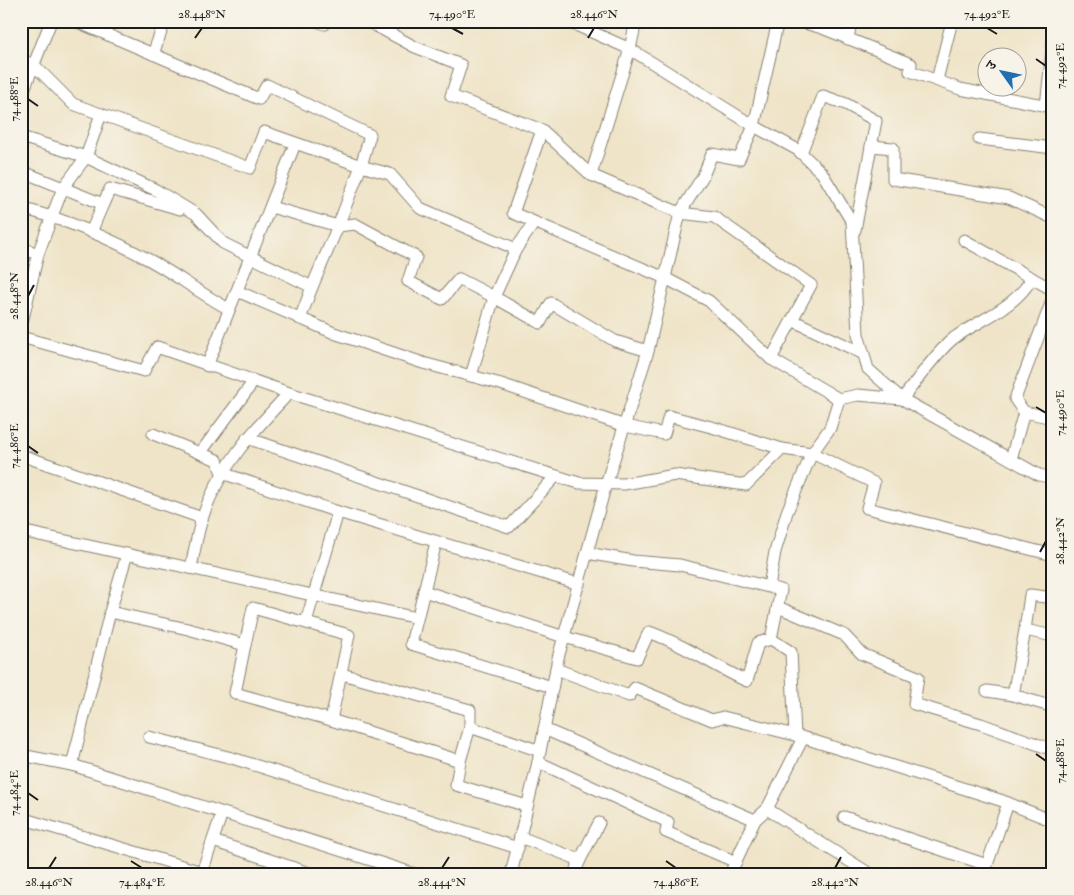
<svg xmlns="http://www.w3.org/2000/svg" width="1074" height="895" font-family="'IM FELL Double Pica','Noto Serif Devanagari',serif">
	<rect width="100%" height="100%" fill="#f7f3e8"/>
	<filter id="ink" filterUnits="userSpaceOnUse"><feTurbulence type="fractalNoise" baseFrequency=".02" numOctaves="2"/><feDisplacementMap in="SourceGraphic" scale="10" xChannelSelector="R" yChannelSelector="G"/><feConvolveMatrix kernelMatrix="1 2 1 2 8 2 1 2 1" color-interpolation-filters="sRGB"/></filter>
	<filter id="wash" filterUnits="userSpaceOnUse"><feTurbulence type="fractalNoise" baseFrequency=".0096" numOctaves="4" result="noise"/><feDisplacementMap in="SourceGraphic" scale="20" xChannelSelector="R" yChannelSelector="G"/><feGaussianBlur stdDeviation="1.12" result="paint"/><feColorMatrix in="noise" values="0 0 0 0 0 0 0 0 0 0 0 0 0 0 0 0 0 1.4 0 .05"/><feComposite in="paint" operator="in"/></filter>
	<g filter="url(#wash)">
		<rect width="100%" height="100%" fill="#efe4c8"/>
	</g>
	<g filter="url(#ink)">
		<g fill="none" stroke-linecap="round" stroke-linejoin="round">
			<defs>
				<g id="minor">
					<path d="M75 21 259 99 267 85 370 135 361 166 390 174 420 208 516 249 494 297 540 323 551 303 615 341 648 351"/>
					<path d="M317 21 325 24 326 21"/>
					<path d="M367 21 415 47 461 65 451 96 542 130 591 175"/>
					<path d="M567 21 630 49 754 126 798 150 822 173 852 222 858 334 868 369 902 399C916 382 937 351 954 338 982 318 1014 309 1032 278"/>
					<path d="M636 21 630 49 591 175 680 213 703 176 712 154 739 159 754 126 778 21"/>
					<path d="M798 21 822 28 911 64 910 71 960 89 1053 107"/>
					<path d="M848 39 851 21"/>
					<path d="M153 54 165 21"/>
					<path d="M21 60 34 65 73 104 250 168 264 132 361 166 338 226 271 207"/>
					<path d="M937 80 952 21"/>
					<path d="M21 97 51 21"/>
					<path d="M1046 106 1053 41"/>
					<path d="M542 130 513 213 665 278 709 301 771 359"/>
					<path d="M21 137 86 157 156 190 196 214 223 243 312 287 338 226 355 224 416 257 408 281 442 299 459 279 494 297 471 376"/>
					<path d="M979 139 1053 148"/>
					<path d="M871 146 893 148V179L1009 198 1053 218"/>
					<path d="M801 153 823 96 846 104 876 121 855 230"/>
					<path d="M21 171 103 204 110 189 180 209"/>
					<path d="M21 208C67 220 112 239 153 262 179 277 203 295 229 309"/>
					<path d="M91 232 103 204"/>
					<path d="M964 240 1053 290"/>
					<path d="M21 248 38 254"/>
					<path d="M516 249 534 223"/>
					<path d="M237 291 334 333 423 363 501 384 625 426 664 434 669 416 715 428 782 449"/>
					<path d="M300 319 312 287"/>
					<path d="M792 320 864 354"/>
					<path d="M21 327 38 254 52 216 63 188 86 157 101 114"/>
					<path d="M21 337 144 371 157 347 289 393 579 483 624 484 675 475 746 485 782 449 812 453 874 483 867 508 1053 555"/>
					<path d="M207 366 295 144"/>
					<path d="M1024 412 1053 418"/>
					<path d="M153 434 217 460 222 473 338 512 579 584"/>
					<path d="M247 438 509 527 556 476"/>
					<path d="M201 452 254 381"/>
					<path d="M21 455 202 518"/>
					<path d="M1011 459 1024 412 1015 399 1053 298"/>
					<path d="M21 531 417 618"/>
					<path d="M436 542 411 644 552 687"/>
					<path d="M587 553 633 561 680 565 781 590 771 639 791 652 795 735 1003 801 1053 821"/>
					<path d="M191 568C194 552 197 535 202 519 218 468 254 430 289 393"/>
					<path d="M769 586 775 552 787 512 812 453 830 428 839 399 858 395 902 399 1039 475 1053 478"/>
					<path d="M424 591 564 637 637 658 649 632C684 644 713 666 747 681L758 643 771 639"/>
					<path d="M778 607 844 635 862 654 918 677 914 704 981 724 1053 750"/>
					<path d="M110 612 127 554"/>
					<path d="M306 622 338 512"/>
					<path d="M1025 630 1030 595 1053 598"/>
					<path d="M245 645 253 608 349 635 331 720"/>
					<path d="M556 669 629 696 635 688 712 720 723 717 795 735"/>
					<path d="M342 674 470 710V727"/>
					<path d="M987 691 1013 695 1025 630 1053 636"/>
					<path d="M1013 695 1053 707"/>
					<path d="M544 729 755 820"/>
					<path d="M149 737 232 758 518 848"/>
					<path d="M21 755 72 765 110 612 188 629 245 645 235 693 331 720 460 761 456 785 527 806"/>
					<path d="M460 761 470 727 540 751"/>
					<path d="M538 762 668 822 666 832 736 862"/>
					<path d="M72 765 415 874"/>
					<path d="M767 809 870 874"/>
					<path d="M844 817 987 865 1008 803"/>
					<path d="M21 818 202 872 222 813"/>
					<path d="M520 837 580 860 599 823"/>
					<path d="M213 841 312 874"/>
					<path d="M511 874 538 762 558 658 606 484 648 351 680 213 714 217 811 285 771 359 839 399"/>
					<path d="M574 874 580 860"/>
					<path d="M730 874 755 820 767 809 803 738"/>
				</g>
			</defs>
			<!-- minor casing -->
			<use href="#minor" stroke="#868072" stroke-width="13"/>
			<!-- minor -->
			<use href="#minor" stroke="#fff" stroke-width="11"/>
		</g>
	</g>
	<!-- ticks -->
	<path fill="none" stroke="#1c1c1c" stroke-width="2" d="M452 28 463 34M987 28 997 34M195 38 202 28M588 38 594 28M1036 59 1046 66M28 99 38 106M28 296 34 285M1036 407 1046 413M28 446 38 453M1040 552 1046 541M1036 754 1046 761M28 793 38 800M131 861 142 868M666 861 676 868M49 868 56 857M442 868 449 857M835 868 841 857"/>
	<!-- margin -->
	<rect width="1074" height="895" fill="none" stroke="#f7f3e8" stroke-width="55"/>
	<!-- north arrow -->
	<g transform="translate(1002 72) rotate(303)"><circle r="24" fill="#f7f3e8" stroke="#9f9d96"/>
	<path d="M0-4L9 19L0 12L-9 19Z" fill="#1f6fb2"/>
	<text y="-8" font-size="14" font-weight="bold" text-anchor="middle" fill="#1c1c1c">उ</text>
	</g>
	<rect x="28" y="28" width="1018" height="840" fill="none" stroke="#1c1c1c" stroke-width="2"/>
	<g font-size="12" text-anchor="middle" fill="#1c1c1c">
		<text x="202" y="18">28.448°N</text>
		<text x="452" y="18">74.490°E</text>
		<text x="594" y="18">28.446°N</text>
		<text x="987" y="18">74.492°E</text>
		<text transform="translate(1060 66) rotate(-90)" y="4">74.492°E</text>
		<text transform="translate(14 99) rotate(-90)" y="4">74.488°E</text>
		<text transform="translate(14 296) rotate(-90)" y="4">28.448°N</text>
		<text transform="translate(1060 413) rotate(-90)" y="4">74.490°E</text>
		<text transform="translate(14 446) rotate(-90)" y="4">74.486°E</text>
		<text transform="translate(1060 541) rotate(-90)" y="4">28.442°N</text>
		<text transform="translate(1060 761) rotate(-90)" y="4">74.488°E</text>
		<text transform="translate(14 793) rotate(-90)" y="4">74.484°E</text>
		<text x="49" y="886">28.446°N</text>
		<text x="142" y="886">74.484°E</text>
		<text x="442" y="886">28.444°N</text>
		<text x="676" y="886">74.486°E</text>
		<text x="835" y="886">28.442°N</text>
	</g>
</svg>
